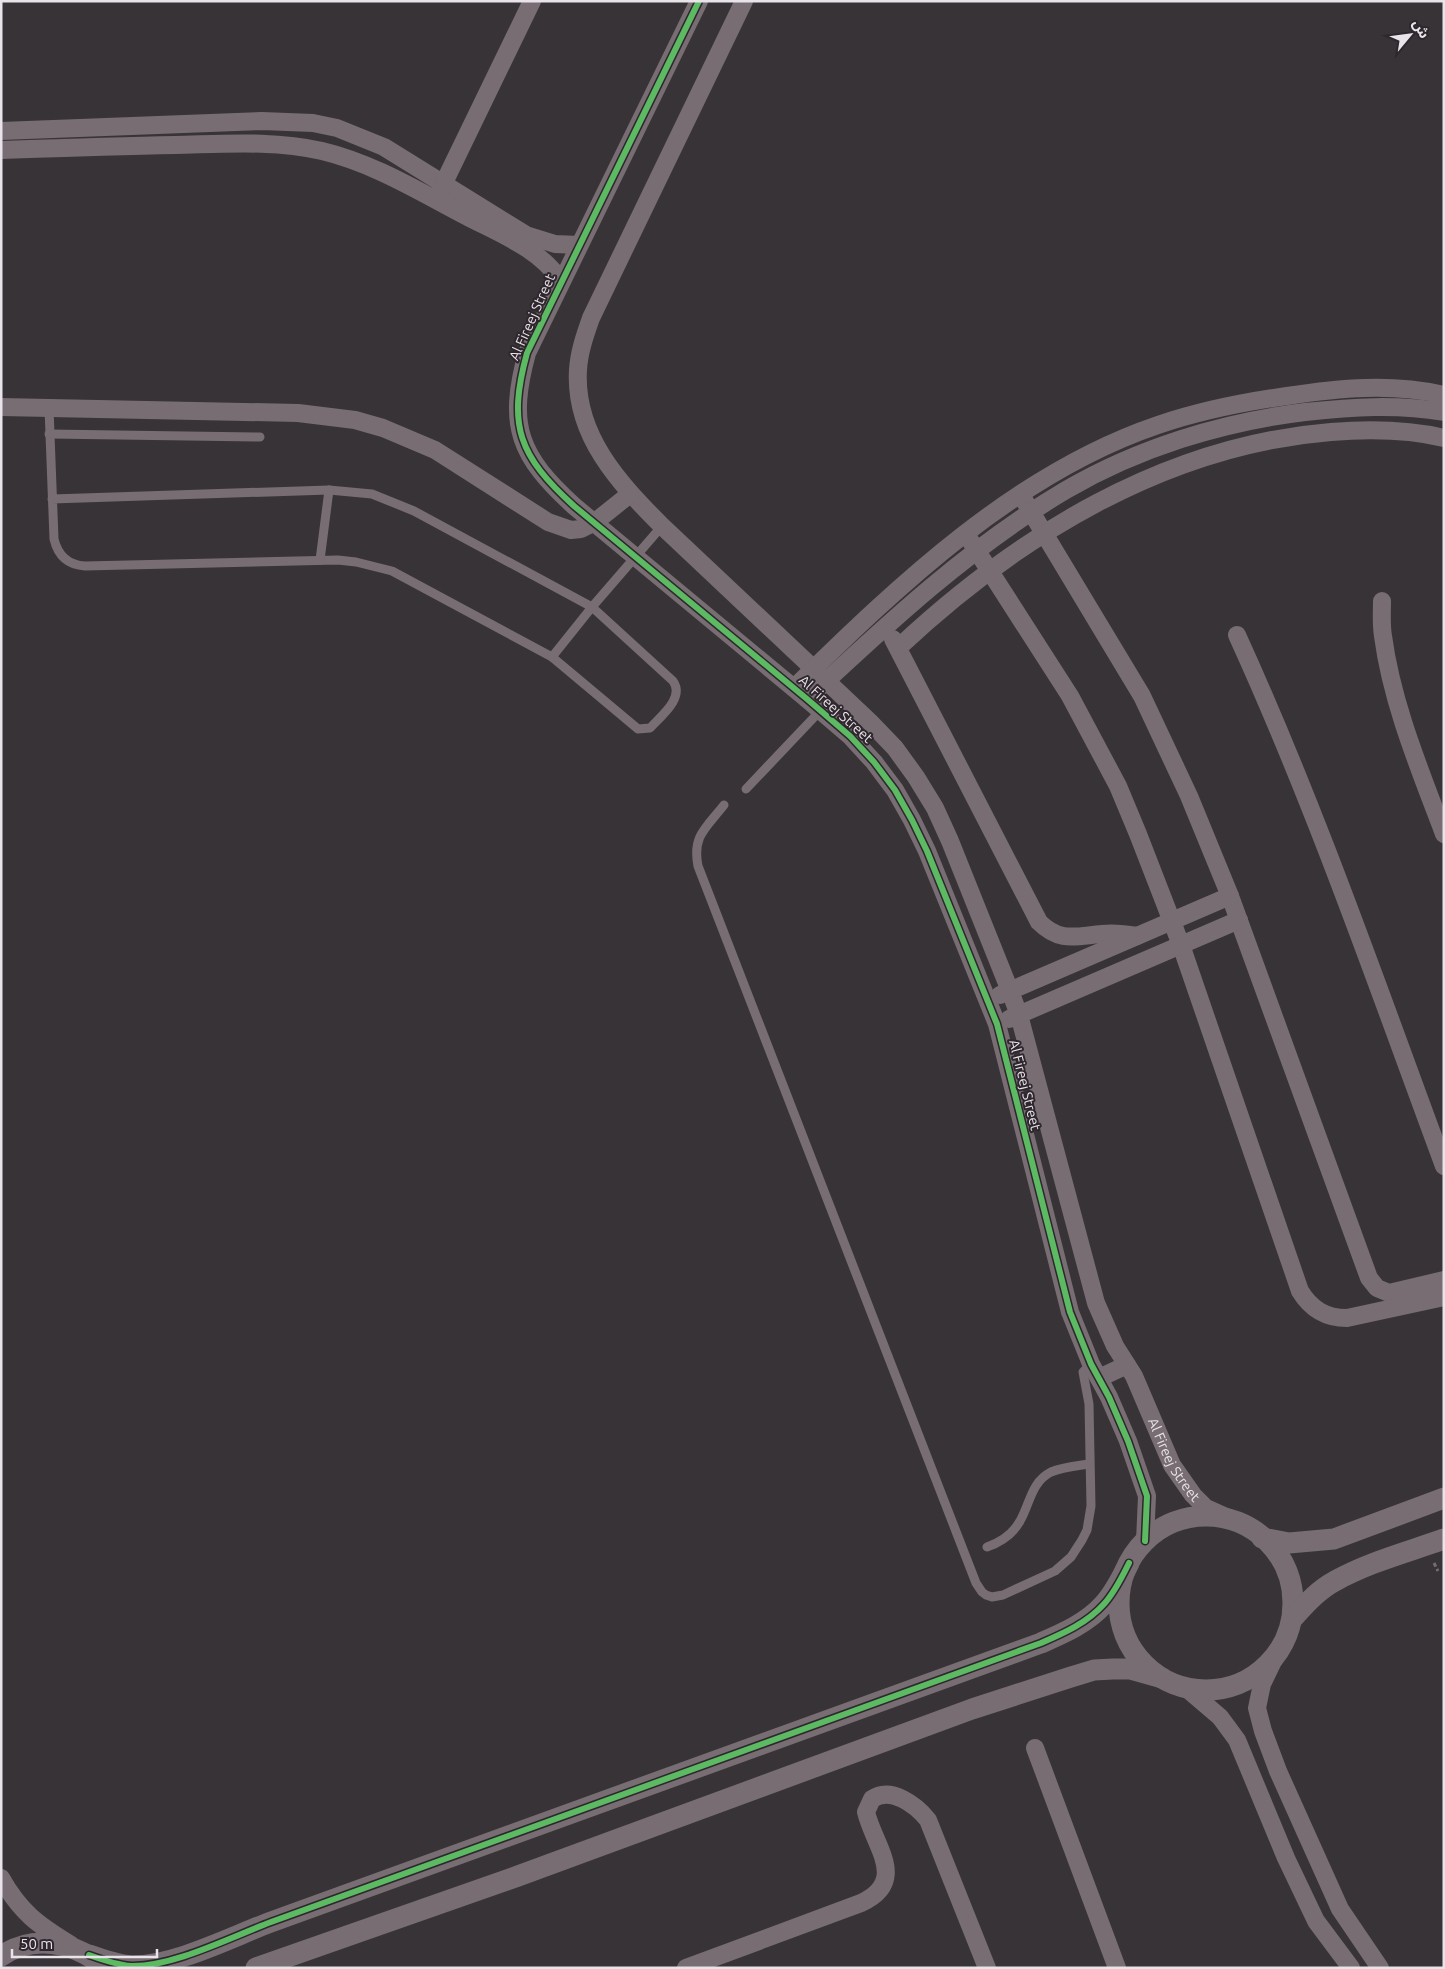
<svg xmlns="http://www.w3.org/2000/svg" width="1445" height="1969" font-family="Ubuntu,'Noto Sans Arabic',sans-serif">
	<rect width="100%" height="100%" fill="#373337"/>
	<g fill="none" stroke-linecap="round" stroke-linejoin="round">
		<!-- path -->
		<path stroke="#746d72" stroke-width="3" stroke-dasharray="4 2.5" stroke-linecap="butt" d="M1434 1563 1438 1571"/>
		<!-- service -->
		<g stroke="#776d72" stroke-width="9">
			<path d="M49 408 54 539C58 556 68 565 85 566L338 560 356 562 392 571 552 657 638 729 650 728C661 716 685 698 673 681L592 607 414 511 372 494 329 490 52 499"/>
			<path d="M49 434 260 437"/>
			<path d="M320 560 329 490"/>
			<path d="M552 657 592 607 662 526"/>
			<path d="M746 789 821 710"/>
			<path d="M724 805C706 828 692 836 698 866L976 1583 982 1592 986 1595 992 1597 1003 1595 1055 1571 1071 1557 1082 1540 1087 1530 1091 1506 1089 1404 1083 1372 1091 1364"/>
			<path d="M987 1547C1001 1542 1013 1534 1020 1521 1030 1504 1031 1482 1051 1472 1063 1467 1077 1466 1089 1464"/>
		</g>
		<!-- minor -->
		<g stroke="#776d72" stroke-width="18">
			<path d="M699 1 527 353C507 426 519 456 574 506L807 699 850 736 874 762 895 790 912 820 927 851 997 1024 1070 1312 1091 1364 1109 1397 1128 1441 1147 1496 1145 1541"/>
			<path id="s1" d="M744 1 591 318C585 335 579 352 578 370 574 435 619 483 662 526L870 722 895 748 916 777 935 808 950 841 1010 991 1019 1015 1096 1303 1115 1346 1134 1376 1172 1465 1193 1495 1206 1508 1235 1521"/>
			<path d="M1 131 262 121 313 123 337 128 384 147 526 235 555 244 579 245"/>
			<path d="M1 150C59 148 117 146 175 145 224 144 274 140 322 151 373 163 420 192 466 216 500 234 539 248 561 281"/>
			<path d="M439 193 532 1"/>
			<path d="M1 407 298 413 355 420 383 428 435 450 548 522 571 530 581 529 595 522 630 494"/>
			<path d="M1021 495 1142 696 1189 796 1230 896 1369 1278 1377 1288 1389 1293 1444 1280"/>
			<path d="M966 534 1070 696 1118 786 1138 834 1181 945 1300 1291C1311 1309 1325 1318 1347 1318L1444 1297"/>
			<path d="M1382 601C1382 612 1381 625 1383 636 1392 704 1420 770 1444 834"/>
			<path d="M1237 635C1316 808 1378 988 1444 1166"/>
			<path d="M893 639 1039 922C1060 943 1076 936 1102 934 1113 933 1125 934 1137 936"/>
			<path d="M898 648C1016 537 1165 445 1331 432 1369 429 1406 429 1444 438"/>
			<path d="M794 688C899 585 1016 473 1158 425 1199 411 1244 402 1287 396 1339 388 1391 383 1444 395"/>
			<path d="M807 699C887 624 971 546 1066 490 1138 448 1222 422 1305 412 1352 407 1397 404 1444 412"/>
			<path d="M1000 995 1230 896"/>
			<path d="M1009 1019 1239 920"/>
			<path d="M1099 1378 1127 1365"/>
			<path d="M1275 1657 1262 1684 1257 1708 1263 1731 1278 1771 1340 1909 1380 1968"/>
			<path d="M1186 1688 1220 1717 1237 1740 1286 1858 1316 1921 1351 1968"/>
			<path d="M1035 1748 1117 1968"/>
			<path d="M1 1878C20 1912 38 1925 71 1945"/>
			<path d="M686 1968 861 1903C909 1881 874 1846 866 1812L872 1799C891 1786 916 1805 928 1820L987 1968"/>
		</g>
		<!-- tertiary -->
		<g stroke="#776d72" stroke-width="21">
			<circle cx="1206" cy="1603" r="87"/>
			<path d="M1262 1538 1289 1543 1334 1539 1444 1498"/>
			<path d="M1292 1619C1305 1605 1318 1590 1335 1581 1369 1562 1408 1552 1444 1539"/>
			<path d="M89 1955C103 1960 117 1965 131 1966 173 1967 231 1937 271 1922L1041 1643C1064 1633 1087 1623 1104 1604 1115 1592 1122 1577 1129 1563"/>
			<path d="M1 1956C33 1934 72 1942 101 1964"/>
			<path d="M256 1968 518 1876 972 1709 1071 1677 1094 1670 1113 1669H1130L1162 1678"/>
		</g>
		<defs>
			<g id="cycleway">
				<path d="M699 1 527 353C507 426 519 456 574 506L807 699 850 736 874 762 895 790 912 820 927 851 997 1024 1070 1312 1091 1364 1109 1397 1128 1441 1147 1496 1145 1541"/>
				<path d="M89 1955C103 1960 117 1965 131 1966 173 1967 231 1937 271 1922L1041 1643C1064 1633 1087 1623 1104 1604 1115 1592 1122 1577 1129 1563"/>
			</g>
		</defs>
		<!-- cycleway casing -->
		<use href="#cycleway" stroke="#2e272e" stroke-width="9"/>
		<!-- cycleway -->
		<use href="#cycleway" stroke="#5cba63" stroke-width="6"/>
	</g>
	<g text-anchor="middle" stroke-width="4" stroke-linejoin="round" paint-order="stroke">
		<!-- street labels -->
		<g font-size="14" fill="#e9e4e9" stroke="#2e272e">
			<text transform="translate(532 317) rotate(-66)" y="5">Al Fireej Street</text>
			<text transform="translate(836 709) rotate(42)" y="5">Al Fireej Street</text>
			<text transform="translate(1025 1085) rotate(76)" y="5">Al Fireej Street</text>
			<text dy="5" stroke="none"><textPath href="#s1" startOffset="1680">Al Fireej Street</textPath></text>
		</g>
	</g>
	<!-- border -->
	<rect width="1445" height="1969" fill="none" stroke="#e9e4e9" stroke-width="5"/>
	<!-- north arrow -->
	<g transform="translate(1410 35) rotate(61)" stroke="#2e272e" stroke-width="4" paint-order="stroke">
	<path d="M0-4L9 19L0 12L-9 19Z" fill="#e9e4e9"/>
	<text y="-8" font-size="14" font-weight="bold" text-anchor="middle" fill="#e9e4e9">ش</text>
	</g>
	<!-- scale -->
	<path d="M12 1949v8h145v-8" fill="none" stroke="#e9e4e9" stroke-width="2.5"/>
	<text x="20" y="1949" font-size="15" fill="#e9e4e9" stroke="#2e272e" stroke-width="4" paint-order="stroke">50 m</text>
</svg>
